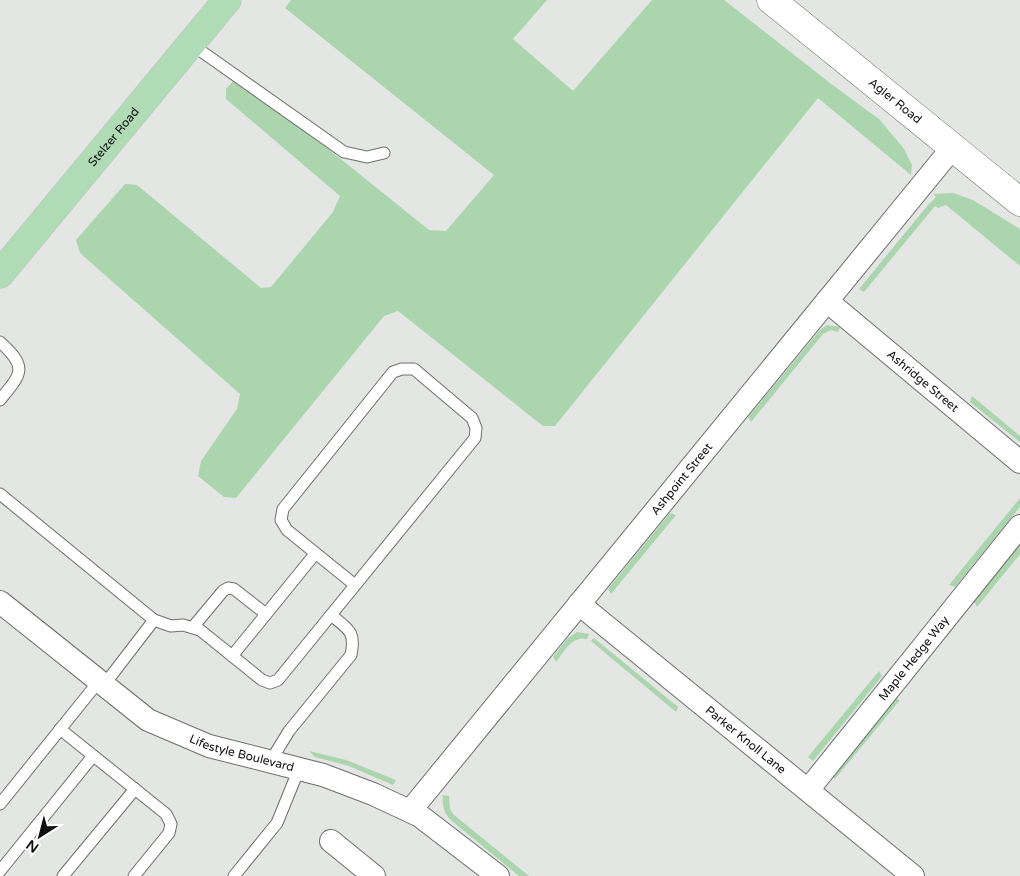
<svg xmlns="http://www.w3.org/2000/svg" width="1020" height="876" font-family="'Varela Round',sans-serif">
	<rect width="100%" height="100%" fill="#e3e6e3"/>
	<!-- green -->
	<g fill="#aad5ad">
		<path d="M291 0H547L513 39 573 91 652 0H724L830 83 880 120 904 149 912 165 911 175 818 98 555 426H543L398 311 384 316 236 498 224 497 198 476 201 461 237 409 240 394 80 253 76 240 125 184 137 185 261 288 271 287 333 212 340 196 226 99V89L235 79 245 82 429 230 446 231 494 175 285 8Z"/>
		<path d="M953 193 973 200 1020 229V266L946 205 938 208 935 206 864 292 859 289 928 205 936 197 933 194Z"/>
		<path d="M827 325 840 327 838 332 831 330 823 334 751 422 748 417 820 330Z"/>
		<path d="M972 396 1020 436V442L970 402Z"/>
		<path d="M1020 498V507L955 587 949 585Z"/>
		<path d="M670 513 676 515 611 594 608 589Z"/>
		<path d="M1020 545V554L977 607 974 601Z"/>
		<path d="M577 632 589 634 587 639C572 635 564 652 556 662L553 657 568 638Z"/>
		<path d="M594 638 678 707 676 712 591 641Z"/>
		<path d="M879 671 882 676 813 761 808 757Z"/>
		<path d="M895 698 900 700 835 779 832 776Z"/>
		<path d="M309 751 346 760 396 780 393 785 349 766 315 757Z"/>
		<path d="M443 795 449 796 450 809 454 815 529 876H519L452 821C444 814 442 806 443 795Z"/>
	</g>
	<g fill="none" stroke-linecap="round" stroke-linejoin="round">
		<defs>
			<g id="lane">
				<path d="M191 44 344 152 367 157 384 153"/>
				<path d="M0 342C29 368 21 374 0 400"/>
				<path d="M0 494 154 620 171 626 183 625 200 630 262 680 270 683 278 680 475 438 476 428 472 418 414 369H402L393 372 283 509 281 520 287 530 355 585"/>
				<path d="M193 627 223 591 228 588 234 589 266 614"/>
				<path d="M232 656 315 554"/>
				<path d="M104 685 154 620"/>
				<path d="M60 729 166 814 171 824 169 833 134 876"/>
				<path d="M270 762 289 731 351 655C356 631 348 629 331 615"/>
				<path d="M0 804 99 681"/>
				<path d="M0 871 93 756"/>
				<path d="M63 876 135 789"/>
				<path d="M234 876 277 823 299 769"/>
			</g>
			<g id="street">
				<path id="s1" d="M827 301 1020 462"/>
				<path id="s2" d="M0 602 148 720 209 746 323 775 373 794 420 816 498 876"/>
				<path id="s3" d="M579 604 913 876"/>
				<path id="s4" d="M808 790 1020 526"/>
				<path id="s5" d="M410 811 953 147"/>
				<path d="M331 841 374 876"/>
			</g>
			<g id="secondary">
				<path id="s6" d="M771 0 1020 202"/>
			</g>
			<g id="primary">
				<path id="s7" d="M0 274 227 0"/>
			</g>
		</defs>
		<!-- lane casing -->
		<use href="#lane" stroke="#6c6f6c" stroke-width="13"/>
		<!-- street casing -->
		<use href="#street" stroke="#6c6f6c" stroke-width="24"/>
		<!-- secondary casing -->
		<use href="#secondary" stroke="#6c6f6c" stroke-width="29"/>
		<!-- primary casing -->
		<use href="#primary" stroke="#c0c0c0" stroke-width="29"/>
		<!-- lane -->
		<use href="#lane" stroke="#fff" stroke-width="11"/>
		<!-- street -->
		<use href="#street" stroke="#fff" stroke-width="22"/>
		<!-- secondary -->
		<use href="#secondary" stroke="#fff" stroke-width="28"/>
		<!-- primary -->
		<use href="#primary" stroke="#b0dcb5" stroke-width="28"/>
	</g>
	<g text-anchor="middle" stroke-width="4.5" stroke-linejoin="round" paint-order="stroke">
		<!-- street labels -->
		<g font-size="12" fill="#0d0e0d" stroke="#fff">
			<text dy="4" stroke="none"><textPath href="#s6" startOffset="160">Agler Road</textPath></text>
			<text dy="4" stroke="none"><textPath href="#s7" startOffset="178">Stelzer Road</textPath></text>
			<text dy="4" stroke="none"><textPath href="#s1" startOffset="125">Ashridge Street</textPath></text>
			<text dy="4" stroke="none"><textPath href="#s5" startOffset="429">Ashpoint Street</textPath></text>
			<text dy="4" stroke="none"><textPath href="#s4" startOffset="169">Maple Hedge Way</textPath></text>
			<text dy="4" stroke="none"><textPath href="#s3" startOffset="215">Parker Knoll Lane</textPath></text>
			<text dy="4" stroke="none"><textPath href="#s2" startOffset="289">Lifestyle Boulevard</textPath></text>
		</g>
	</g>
	<!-- north arrow -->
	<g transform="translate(40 836) rotate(216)" stroke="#ffffff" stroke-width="4" paint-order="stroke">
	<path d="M0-4L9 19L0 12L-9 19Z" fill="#0d0e0d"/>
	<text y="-8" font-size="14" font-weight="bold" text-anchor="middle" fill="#0d0e0d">N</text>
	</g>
</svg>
